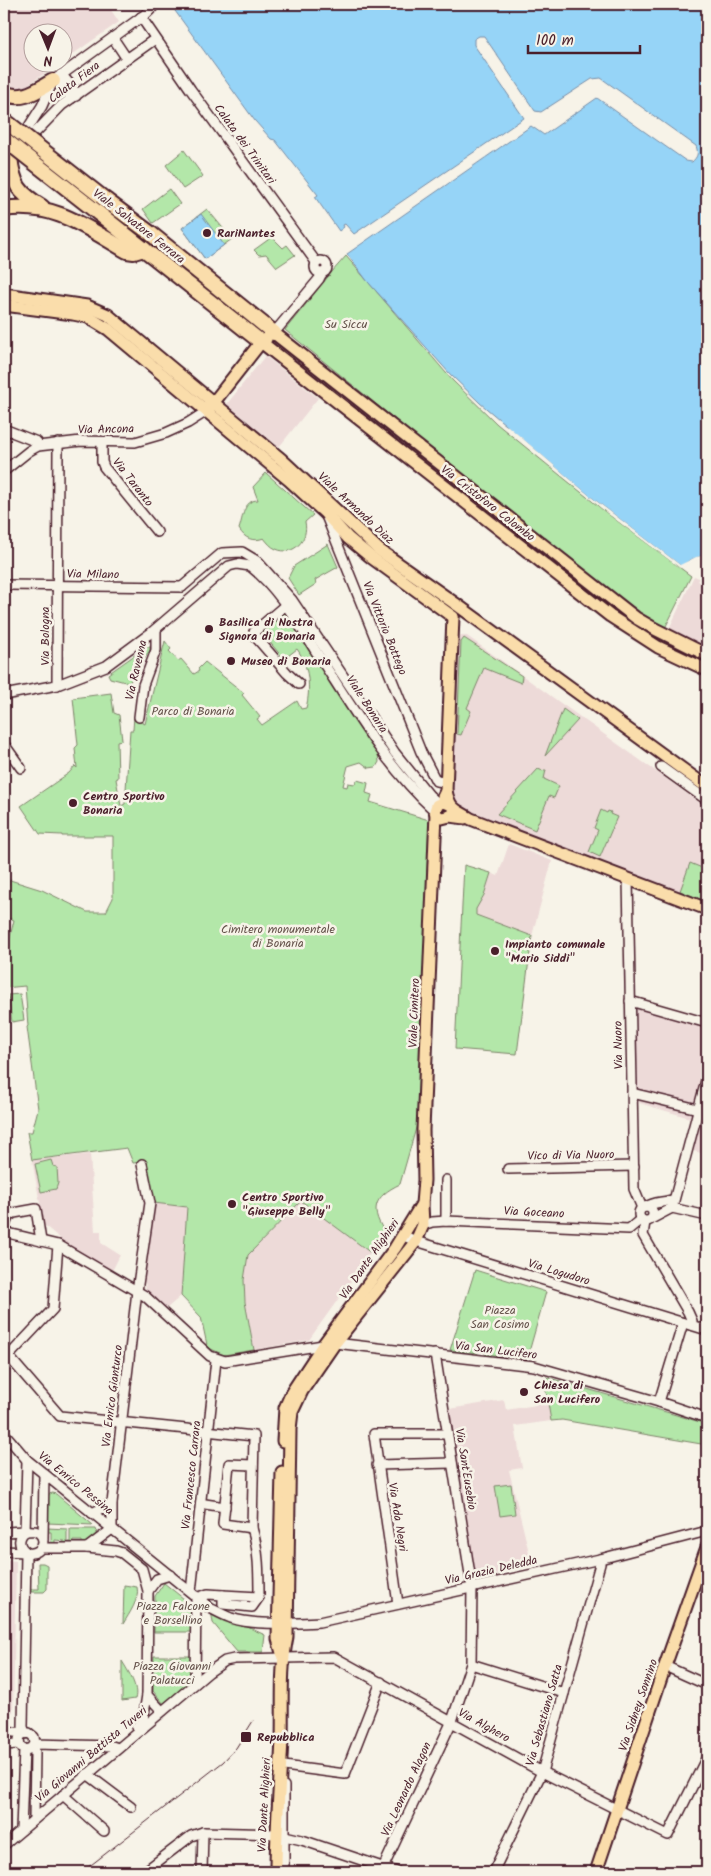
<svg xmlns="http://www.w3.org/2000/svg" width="711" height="1876" font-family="Kalam,sans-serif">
	<rect width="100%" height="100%" fill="#f7f3e8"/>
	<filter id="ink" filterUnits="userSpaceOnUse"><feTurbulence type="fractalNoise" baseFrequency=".02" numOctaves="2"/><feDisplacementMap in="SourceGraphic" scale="10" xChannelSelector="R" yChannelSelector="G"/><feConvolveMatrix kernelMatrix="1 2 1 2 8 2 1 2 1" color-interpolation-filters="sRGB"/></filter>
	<g filter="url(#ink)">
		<!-- built -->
		<g fill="#eddad8">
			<path d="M4 4H107L119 22 63 61 62 32H32V62L60 63 17 92 4 87Z"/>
			<path d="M265 356 318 398 279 447 227 404Z"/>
			<path d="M694 576 699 578 698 581 707 585V647L669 629Z"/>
			<path d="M461 636H467L707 808V903L457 806 450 796 459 638Z"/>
			<path d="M509 844 552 861 532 936 478 917 475 912 478 903 484 895 491 873 498 876Z"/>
			<path d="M634 1007 707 1028V1155L688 1149 697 1120 639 1103Z"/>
			<path d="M90 1154 95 1231H101V1243L120 1255 112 1271 63 1241 44 1225 32 1160Z"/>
			<path d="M301 1201 371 1253 309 1340 254 1350 245 1302 244 1280 248 1255Z"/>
			<path d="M154 1203 187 1207 181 1296 167 1308 146 1290 144 1276Z"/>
			<path d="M504 1400 506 1410 548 1403 551 1421 515 1426 522 1468 509 1470 532 1565 476 1580 449 1409Z"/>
			<path d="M4 1560 16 1561 13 1712 7 1714V1718L4 1720Z"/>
		</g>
		<!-- green -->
		<g fill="#b3e7a9" stroke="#7e836a">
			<path d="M184 150 203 176 183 189 166 165Z"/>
			<path d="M169 189 180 204 153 223 143 209Z"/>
			<path d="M207 209 232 239 205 259 182 228Z"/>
			<path d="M272 237 283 248 287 245 295 255 277 267 266 254 259 255 254 250Z"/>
			<path d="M346 256 452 380 497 424 608 514 691 576 665 628 641 614 424 443 285 330 331 273Z"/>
			<path d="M266 473 313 515 305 522C309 539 294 557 276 549 271 547 267 542 264 538 253 542 245 539 239 529 243 518 243 500 258 500L253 487Z"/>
			<path d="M328 544 338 567 315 580 316 584 299 595 288 578 294 566Z"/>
			<path d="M285 613 378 753 379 762 376 767 369 768 361 762 348 766 343 786 347 787 348 783 355 784 357 780 368 783 366 793 372 795 370 802 429 820 418 1121 400 1184C373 1197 369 1210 387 1235L371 1253 301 1201 248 1255 244 1280 245 1302 254 1350 224 1355 211 1349 207 1345 201 1317 181 1296 187 1207 154 1203 145 1162 133 1163 127 1148 32 1160 27 1132H32L38 1109 27 1027 28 1026 25 986 4 988V962L14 920 4 917V900L10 880 42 890 87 912H106L113 898V836H62V835L40 834 21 806 69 773 75 766 77 768 75 748 78 745 73 698 111 693 114 713 119 715 122 740 117 741 118 778 116 779 121 806 125 804 130 730H133L134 716 143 718V723L145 724 165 641 171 649 169 651 178 661 181 659 194 674 199 671 198 669 205 662 244 693 242 695 260 717 257 719 262 725 297 701 301 709 306 708C311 689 309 665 297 649L284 659 261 632Z"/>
			<path d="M464 638 522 676 521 683 484 668 467 708 471 711 461 735 457 734 461 642Z"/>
			<path d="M146 647H150V650L129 683 110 678 108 674Z"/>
			<path d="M563 709 578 720 545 756Z"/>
			<path d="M538 769 543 771 544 770H546L544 779 559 786 554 798 549 796 535 830 497 814Z"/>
			<path d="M601 810 607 813 608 811 611 812 610 814 617 817 600 857 589 852 598 830 594 828Z"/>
			<path d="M690 863 707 870V902L680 891Z"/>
			<path d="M464 865 491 873 484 895 476 909V915L532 936 517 1054 455 1049Z"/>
			<path d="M20 994 24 1020 12 1022 8 995Z"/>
			<path d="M51 1160 53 1166 57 1167 58 1183 56 1189 41 1192 35 1164Z"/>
			<path d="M475 1270 546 1292 527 1359 485 1354V1350H478V1353L450 1350Z"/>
			<path d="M546 1377 707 1424V1445L562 1420 551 1421 544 1380Z"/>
			<path d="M511 1484 515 1514 500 1516 495 1486Z"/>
			<path d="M53 1493 56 1494 93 1525 47 1523V1497L49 1494Z"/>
			<path d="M47 1528 67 1529V1542H70V1529H96L97 1532 92 1542 82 1544V1541H73L72 1544H64V1541L55 1540V1544H51V1532H47Z"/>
			<path d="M38 1563H43L47 1565V1589L44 1592H29V1589H39Z"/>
			<path d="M164 1583 194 1607 193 1632H154L155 1596Z"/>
			<path d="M124 1585 137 1587C140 1599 129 1614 123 1624Z"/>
			<path d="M211 1610 265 1635 263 1652H237L213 1623Z"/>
			<path d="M154 1656H192V1679L164 1704 153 1691Z"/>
			<path d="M122 1661C128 1671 139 1687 135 1699L122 1701Z"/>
		</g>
		<!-- water -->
		<g fill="#96d4f7" stroke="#788ca5">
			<path d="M170 4H707V559L701 556 690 560 681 566 591 497 480 403 450 374 368 282 347 254 531 126 544 135 597 98 686 161 692 162C697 157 699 154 696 146L601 78 592 79 541 112 535 111 484 36H479L474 39V45L524 118 354 234 345 224 343 225 344 227 339 231 315 197 318 195 275 140 271 139 255 121Z"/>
			<path d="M201 214 224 245 205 259 182 228Z"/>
		</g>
		<!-- pier -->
		<path fill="#f7f3e8" d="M503 425 508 426 591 497 680 565 696 557 701 556 707 559V561L701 559H697L680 568 607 513Z"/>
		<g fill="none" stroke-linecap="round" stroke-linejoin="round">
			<defs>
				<g id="minor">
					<path d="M141 17 191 90 316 262"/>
					<path d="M113 38 127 59"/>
					<path d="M61 74 73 88 76 96"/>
					<path d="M58 77 63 88 72 98"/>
					<path d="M21 139 42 106 53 81 147 13 153 7V4"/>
					<path d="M27 141 62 105 155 39"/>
					<circle cx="321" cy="267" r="6"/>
					<path d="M274 333 319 279 322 273"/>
					<path d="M4 429 37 442 38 446"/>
					<path d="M102 442V462L104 467 157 532"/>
					<path d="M4 471 29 451 38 446 81 441 135 442 166 433 188 423 207 411"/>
					<path d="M327 518 421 752 436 781 446 782"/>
					<path d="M4 585 182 587"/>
					<path d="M182 587 222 553 242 552 257 561 292 600 395 753 429 795 439 804"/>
					<path d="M290 601 254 632V635L287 673 299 684"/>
					<path d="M57 685 58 443"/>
					<path d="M4 695 57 685 106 666 152 632 229 566 237 564 250 566C278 588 296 620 315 650 351 705 385 766 435 811"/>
					<path d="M139 717 143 685 156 650V629"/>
					<path d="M4 744 21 768"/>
					<path d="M661 767 707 800"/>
					<path d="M628 879 634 1189 642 1208"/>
					<path d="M630 1001 707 1023"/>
					<path d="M632 1093 698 1109"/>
					<path d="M508 1169 634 1166"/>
					<path d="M446 1180V1221"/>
					<circle cx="646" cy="1214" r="7"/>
					<path d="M646 1207C654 1201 665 1203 674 1199"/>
					<path d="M672 1208 707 1077"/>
					<path d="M672 1208 707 1216"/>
					<path d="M653 1218 672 1208"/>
					<path d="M645 1222 643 1235 688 1312 692 1321 690 1325"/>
					<path d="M423 1225 432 1222 446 1221 629 1229 641 1219"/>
					<path d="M4 1229 8 1217 14 1213 36 1209 41 1241"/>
					<path d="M4 1232 58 1245 145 1296 210 1356 225 1361 335 1343 534 1366 659 1402 707 1418"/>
					<path d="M404 1236 416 1241 707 1330"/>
					<path d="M4 1351 60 1416 254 1436 252 1528C259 1550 259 1574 259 1597"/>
					<path d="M4 1361 53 1309 58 1245"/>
					<path d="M659 1402 683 1323"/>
					<path d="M4 1433 27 1460 210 1608C216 1611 223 1615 231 1618 254 1626 294 1623 319 1622L600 1559 707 1531"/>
					<path d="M377 1465 452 1463"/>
					<path d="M205 1504 225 1507"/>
					<path d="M92 1513 112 1503"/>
					<path d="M252 1528 223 1524 229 1464 253 1465"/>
					<path d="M112 1529V1503L137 1291 150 1203 142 1164"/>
					<path d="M4 1532C10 1532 32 1530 35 1531 49 1536 43 1555 28 1553 19 1548 17 1540 24 1532"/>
					<path d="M25 1532 27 1460"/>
					<path d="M43 1539 44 1474"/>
					<path d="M42 1548H87L116 1551 122 1553 142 1569 148 1591 147 1695 162 1711"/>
					<path d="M87 1548 112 1529"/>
					<path d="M4 1551 25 1552"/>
					<path d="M148 1591 157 1579 170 1575"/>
					<path d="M191 1592 216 1360"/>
					<path d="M223 1595 259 1597 252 1607 223 1604Z"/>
					<path d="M197 1598 208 1594 223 1595"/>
					<path d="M398 1604 374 1434H447"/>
					<path d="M471 1664 564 1693"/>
					<path d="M665 1666 707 1685"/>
					<path d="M195 1683 196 1596"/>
					<path d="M136 1727 143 1720 147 1695"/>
					<path d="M4 1731 24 1733"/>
					<path d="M25 1733 23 1727 26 1552"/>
					<path d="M35 1744 34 1737 29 1733 22 1734 19 1739 20 1746 26 1750 32 1748 35 1744 112 1746 118 1748"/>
					<path d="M4 1745 19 1744"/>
					<path d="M34 1746 35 1752 34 1819"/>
					<path d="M284 1766 345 1774 381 1682"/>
					<path d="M87 1774 131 1807"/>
					<path d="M63 1795 104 1831"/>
					<path d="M21 1830 24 1749"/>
					<path d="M4 1845 209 1672 225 1661 234 1659 334 1657 542 1772 668 1835 707 1757"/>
					<path d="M383 1868 452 1721 471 1664 472 1587 435 1354"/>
					<path d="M144 1872 191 1836 203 1832 276 1834 302 1840 397 1872"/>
					<path d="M202 1872 203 1832"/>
					<path d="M284 1872V1786"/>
					<path d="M493 1872 542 1772 600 1564V1559"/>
				</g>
				<g id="major">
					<path d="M4 294 87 306 108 315 281 459 379 550 460 607 707 787"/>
					<path d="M4 305 73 314 88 317 108 329 289 480 325 513 348 538 372 558 453 617"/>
					<path d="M274 333 636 618 655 629 707 655"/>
					<path d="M261 342 610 616 658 647 707 670"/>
					<path d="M210 407 261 342 266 339"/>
					<path d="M446 791C450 810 455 809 471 819L707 909"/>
					<path d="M443 797 446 791 453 617"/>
					<path d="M449 804 444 802 437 805 435 811 437 816 442 818 450 816 465 818"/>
					<path d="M283 1441 285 1408 292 1392 323 1345 395 1248 422 1204"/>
					<path d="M282 1653 278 1639 282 1472"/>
					<path d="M276 1872C276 1828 280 1784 282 1739 283 1705 280 1670 287 1637L290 1429 292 1412 302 1391 335 1343 416 1241 423 1225 422 1204 424 1180 423 1130 436 813"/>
					<path d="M596 1872 665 1666 707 1547"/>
				</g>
				<g id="highway">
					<path d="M4 93C23 102 37 90 53 81"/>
					<path d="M4 158 10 157C13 185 19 193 42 207"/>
					<path d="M107 201 150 233 274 333"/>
					<path d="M4 209C55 202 85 227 127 251L134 252 144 249"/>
					<path d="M97 212 261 342"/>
				</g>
			</defs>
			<!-- minor casing -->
			<use href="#minor" stroke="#4a1f2b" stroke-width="12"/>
			<!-- major casing -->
			<use href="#major" stroke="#4a1f2b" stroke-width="15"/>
			<!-- highway casing -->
			<use href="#highway" stroke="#4a1f2b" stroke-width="18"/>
			<!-- minor -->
			<use href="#minor" stroke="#f7f3e8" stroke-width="9"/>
			<!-- major -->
			<use href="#major" stroke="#faddab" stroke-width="11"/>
			<!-- highway -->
			<use href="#highway" stroke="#faddab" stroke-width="14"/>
			<!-- tram -->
			<path stroke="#4a1f2b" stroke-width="1" d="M82 1872 223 1762 236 1748 253 1721"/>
			<defs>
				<g id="highway-bridge">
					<path d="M4 120 107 201"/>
					<path d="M4 139 97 212"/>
				</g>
			</defs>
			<!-- highway-bridge casing -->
			<use href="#highway-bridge" stroke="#4a1f2b" stroke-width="18" stroke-linecap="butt"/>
			<!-- highway-bridge -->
			<use href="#highway-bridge" stroke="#faddab" stroke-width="14"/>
		</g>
	</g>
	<!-- markers -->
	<g fill="#4a1f2b" stroke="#f7f3e8" stroke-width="2">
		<circle cx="207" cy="233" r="5"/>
		<circle cx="209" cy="629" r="5"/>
		<circle cx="231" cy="661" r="5"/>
		<circle cx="73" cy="803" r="5"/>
		<circle cx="495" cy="951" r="5"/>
		<circle cx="232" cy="1204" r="5"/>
		<circle cx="524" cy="1392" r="5"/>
		<rect x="240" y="1731" width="12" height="12" rx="2.5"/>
	</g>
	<g text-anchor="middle" stroke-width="5" stroke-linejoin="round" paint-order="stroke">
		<!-- street labels -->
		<g font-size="12" fill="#4a1f2b" stroke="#f7f3e8">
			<text transform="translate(74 82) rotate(-37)" y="4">Calata Fiera</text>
			<text transform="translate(245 144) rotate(54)" y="4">Calata dei Trinitari</text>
			<text transform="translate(139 226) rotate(38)" y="4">Viale Salvatore Ferrara</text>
			<text transform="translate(106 429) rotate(-1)" y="4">Via Ancona</text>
			<text transform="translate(133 482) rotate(52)" y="4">Via Taranto</text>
			<text transform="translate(488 503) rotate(38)" y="4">Via Cristoforo Colombo</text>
			<text transform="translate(356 508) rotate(43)" y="4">Viale Armando Diaz</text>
			<text transform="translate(93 574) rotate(1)" y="4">Via Milano</text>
			<text transform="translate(385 628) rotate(68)" y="4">Via Vittorio Bottego</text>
			<text transform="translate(45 636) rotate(-90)" y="4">Via Bologna</text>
			<text transform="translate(136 670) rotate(-77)" y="4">Via Ravenna</text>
			<text transform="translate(367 704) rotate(57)" y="4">Viale Bonaria</text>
			<text transform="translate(414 1013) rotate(-88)" y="4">Viale Cimitero</text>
			<text transform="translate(618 1045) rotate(-91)" y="4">Via Nuoro</text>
			<text transform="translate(571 1155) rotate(-1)" y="4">Vico di Via Nuoro</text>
			<text transform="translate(534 1212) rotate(3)" y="4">Via Goceano</text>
			<text transform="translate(369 1259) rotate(-55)" y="4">Via Dante Alighieri</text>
			<text transform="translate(559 1272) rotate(17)" y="4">Via Logudoro</text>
			<text transform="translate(496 1350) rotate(7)" y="4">Via San Lucifero</text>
			<text transform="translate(112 1396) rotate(-83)" y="4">Via Enrico Gianturco</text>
			<text transform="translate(466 1469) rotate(81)" y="4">Via Sant'Eusebio</text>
			<text transform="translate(191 1475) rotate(-84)" y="4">Via Francesco Carrara</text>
			<text transform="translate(76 1483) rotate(39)" y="4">Via Enrico Pessina</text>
			<text transform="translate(398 1517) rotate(81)" y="4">Via Ada Negri</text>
			<text transform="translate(491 1570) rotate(-13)" y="4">Via Grazia Deledda</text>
			<text transform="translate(638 1705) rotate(-71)" y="4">Via Sidney Sonnino</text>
			<text transform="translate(544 1715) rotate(-74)" y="4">Via Sebastiano Satta</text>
			<text transform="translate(484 1725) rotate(29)" y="4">Via Alghero</text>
			<text transform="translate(91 1754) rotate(-40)" y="4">Via Giovanni Battista Tuveri</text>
			<text transform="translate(406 1789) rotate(-65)" y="4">Via Leonardo Alagon</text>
			<text transform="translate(264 1805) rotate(-87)" y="4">Via Dante Alighieri</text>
		</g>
		<!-- poi labels -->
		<g font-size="12" font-weight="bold" fill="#4a1f2b" stroke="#f7f3e8" text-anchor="start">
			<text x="217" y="237">RariNantes</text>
			<text x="219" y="626">Basilica di Nostra<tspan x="219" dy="14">Signora di Bonaria</tspan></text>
			<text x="241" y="665">Museo di Bonaria</text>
			<text x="83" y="800">Centro Sportivo<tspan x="83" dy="14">Bonaria</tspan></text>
			<text x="505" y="948">Impianto comunale<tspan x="505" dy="14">"Mario Siddi"</tspan></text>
			<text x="242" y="1201">Centro Sportivo<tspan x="242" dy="14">"Giuseppe Belly"</tspan></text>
			<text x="534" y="1389">Chiesa di<tspan x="534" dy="14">San Lucifero</tspan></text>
			<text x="257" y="1741">Repubblica</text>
		</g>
		<!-- park labels -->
		<g font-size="12" fill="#64514a" stroke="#f7f3e8">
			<text x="346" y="328">Su Siccu</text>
			<text x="193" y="715">Parco di Bonaria</text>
			<text x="278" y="933">Cimitero monumentale<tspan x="278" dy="14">di Bonaria</tspan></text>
			<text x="500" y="1314">Piazza<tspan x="500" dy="14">San Cosimo</tspan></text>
			<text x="173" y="1610">Piazza Falcone<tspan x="173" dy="14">e Borsellino</tspan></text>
			<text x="172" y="1670">Piazza Giovanni<tspan x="172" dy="14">Palatucci</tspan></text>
		</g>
	</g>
	<!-- margin -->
	<rect width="711" height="1876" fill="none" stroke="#f7f3e8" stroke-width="20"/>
	<rect x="10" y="10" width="691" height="1856" fill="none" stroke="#4a1f2b" stroke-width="2" filter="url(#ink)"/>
	<!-- north arrow -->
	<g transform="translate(48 48) rotate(179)"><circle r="24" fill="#f7f3e8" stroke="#b29e9c"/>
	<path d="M0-4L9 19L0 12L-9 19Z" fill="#4a1f2b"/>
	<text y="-8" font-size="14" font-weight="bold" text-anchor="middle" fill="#4a1f2b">N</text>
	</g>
	<!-- scale -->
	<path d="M528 45v8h112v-8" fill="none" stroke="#4a1f2b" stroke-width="2.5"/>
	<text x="536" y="45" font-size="15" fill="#4a1f2b" stroke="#f7f3e8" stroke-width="4" paint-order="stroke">100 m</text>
</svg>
